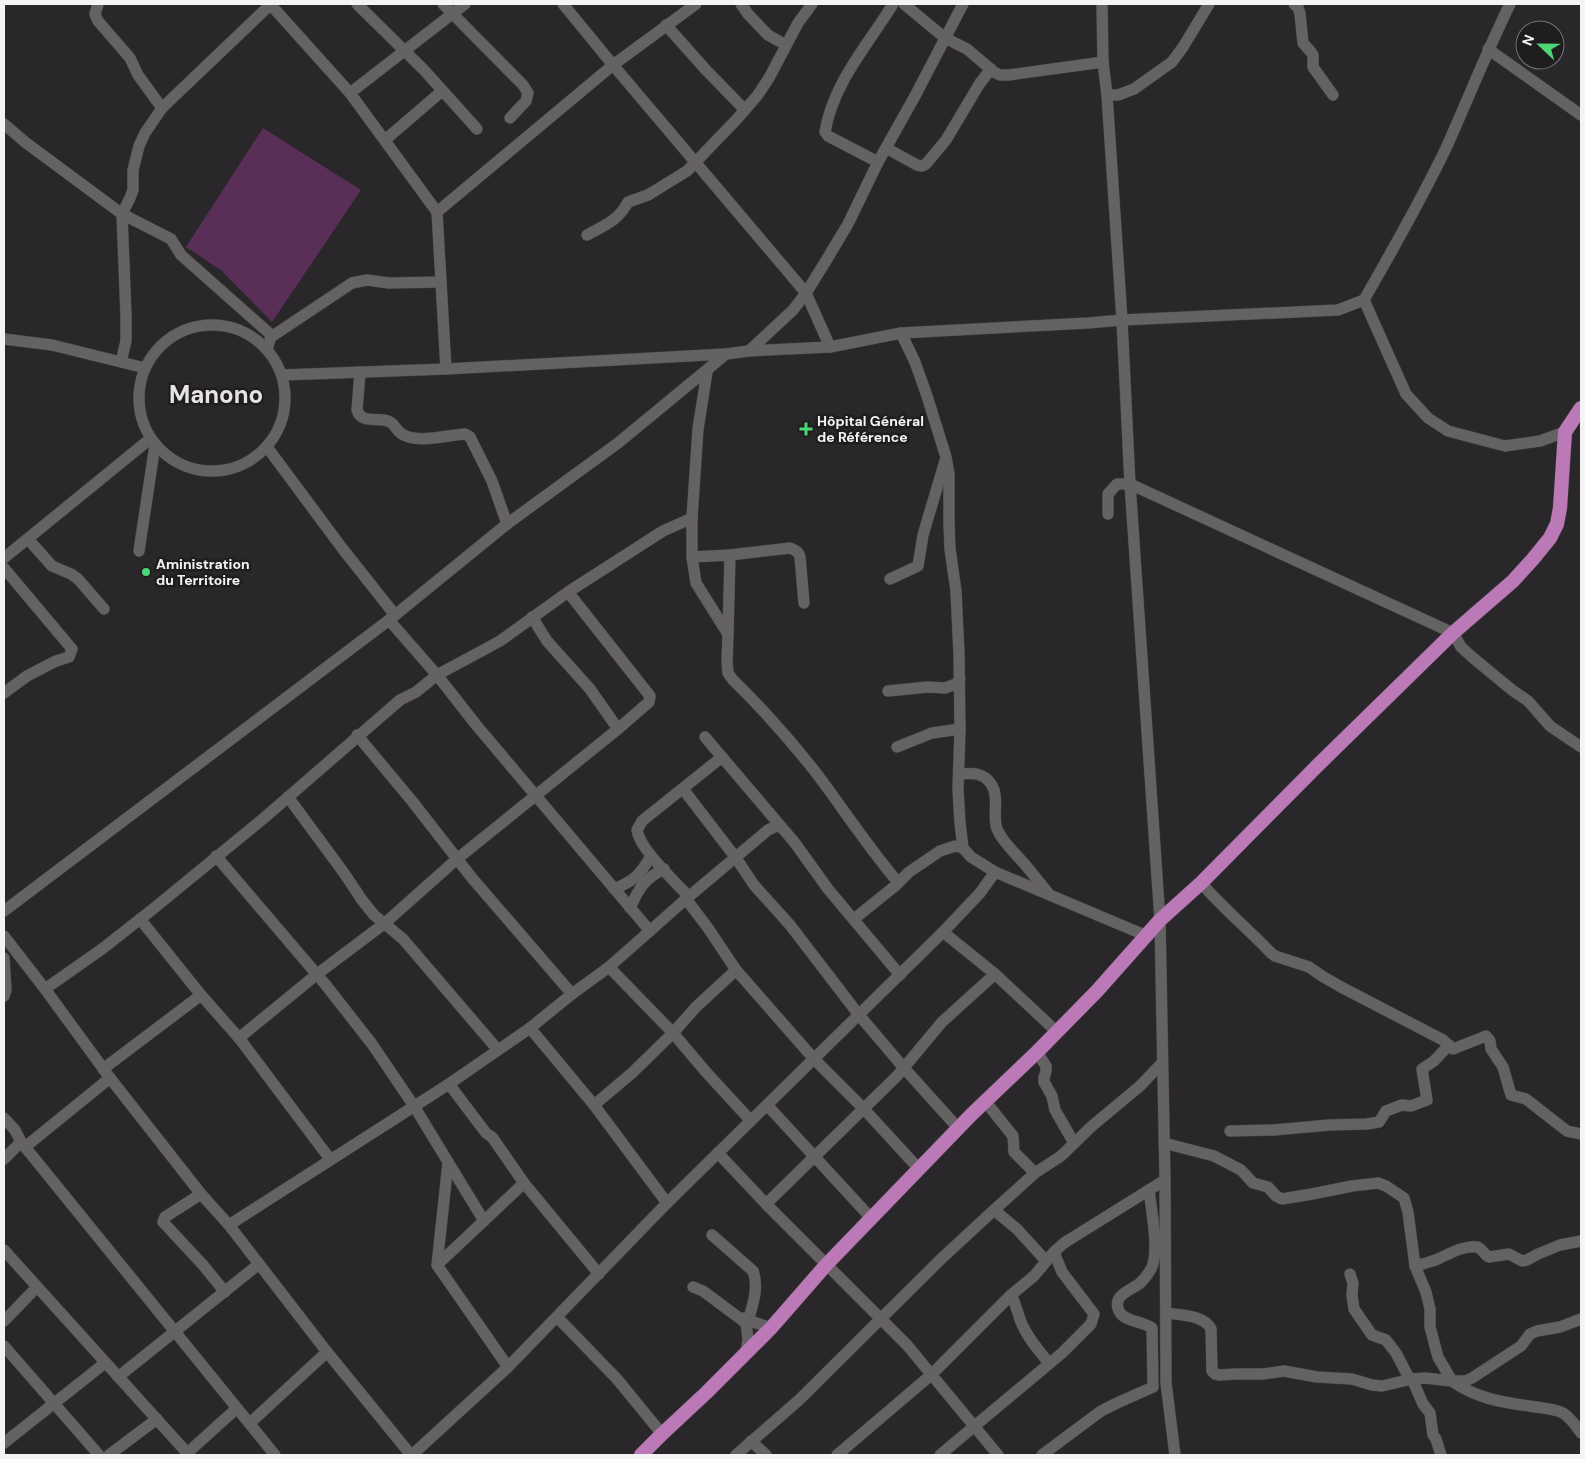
<svg xmlns="http://www.w3.org/2000/svg" width="1585" height="1459" font-family="'DM Sans',sans-serif">
	<rect width="100%" height="100%" fill="#292729"/>
	<!-- green -->
	<path fill="#5a2f57" d="M263 128 361 190 272 322 222 271 186 247Z"/>
	<g fill="none" stroke-linecap="round" stroke-linejoin="round">
		<defs>
			<g id="minor">
				<path d="M98 4 95 14 98 21 130 58 138 75 162 108"/>
				<path d="M270 4 350 93 437 212 446 369"/>
				<path d="M357 4 424 70 477 129"/>
				<path d="M443 4 523 85 528 93 526 101 510 118"/>
				<path d="M563 4 613 65 806 293 830 347"/>
				<path d="M741 4 748 14 768 35 786 45"/>
				<path d="M904 4 945 38 967 49 994 72 1000 75H1009L1103 62"/>
				<path d="M1102 4 1103 62 1107 95 1122 320 1130 484 1160 920 1165 1180 1166 1383 1175 1455"/>
				<path d="M1294 4 1298 7 1300 14 1303 43 1311 52 1313 55V67L1333 95"/>
				<path d="M666 25 706 70 745 110"/>
				<path d="M1488 49 1581 115"/>
				<path d="M350 93 465 4"/>
				<path d="M1107 95H1118L1134 89 1172 62 1183 47 1209 4"/>
				<path d="M4 124 25 142 122 214 171 239 181 255 269 333 271 337 267 349"/>
				<path d="M385 140 442 91"/>
				<path d="M886 148 917 165 922 166 926 164 946 140 980 83 991 69"/>
				<path d="M878 162 828 136 825 132C833 83 868 45 893 4"/>
				<path d="M437 212 613 65 696 4"/>
				<path d="M587 235C605 225 618 221 628 202L648 195 687 171 736 120 757 96 769 78 798 23 812 4"/>
				<path d="M1364 300C1393 249 1422 199 1447 146 1468 99 1487 51 1510 4"/>
				<circle cx="212" cy="398" r="73"/>
				<path d="M901 333 915 362 927 396 946 457 949 474V524L950 549 956 591 959 654 960 729 958 789 960 823 963 848 971 857 995 872 1147 936"/>
				<path d="M271 337 352 283 367 280 389 283 441 282"/>
				<path d="M4 339 52 345 145 368"/>
				<path d="M749 351 793 310 806 293 827 259 848 224 878 162 915 96 963 4"/>
				<path d="M121 362 126 341V316L122 214 130 198 133 190V170L139 146 145 133 162 108 271 4"/>
				<path d="M360 372 357 410C361 424 377 417 388 421 395 423 396 431 402 434 418 444 447 435 465 434L470 437 492 481 507 524"/>
				<path d="M707 372 698 429 692 518V557L696 583 728 634 727 662 728 673 733 680C763 709 791 741 817 774 844 810 868 847 897 881L898 883"/>
				<path d="M282 375 446 369 726 354 749 351 830 347 901 333 1088 323 1122 320 1338 310 1364 300 1406 394 1428 418 1448 431 1505 446 1540 441 1565 432"/>
				<path d="M267 447 342 548 395 615"/>
				<path d="M1108 514V494L1117 484H1130L1453 633 1461 647 1472 657 1512 690 1528 701 1550 726 1581 747"/>
				<path d="M28 539 52 566 71 574 78 579 104 609"/>
				<path d="M139 551 155 445"/>
				<path d="M730 555 790 548C795 550 799 552 800 557L804 603"/>
				<path d="M692 557 730 555 728 634"/>
				<path d="M4 558 150 439"/>
				<path d="M4 568 72 649 69 657 56 661 27 676 4 693"/>
				<path d="M890 579 918 566 923 535 945 461"/>
				<path d="M532 617 547 641 590 689 618 729"/>
				<path d="M389 620 437 675 477 726 650 931"/>
				<path d="M888 691 928 687 945 688 956 684 960 679"/>
				<path d="M357 735 412 801 472 878 572 994"/>
				<path d="M705 737 795 843 828 889 900 975"/>
				<path d="M897 747 932 733 960 729"/>
				<path d="M959 774C972 773 983 772 991 784 1000 797 992 815 997 829 1002 841 1012 850 1021 860 1030 870 1039 882 1048 893"/>
				<path d="M683 789 736 858 754 885 790 925 859 1015 904 1068 958 1128"/>
				<path d="M288 797 344 873 362 900 374 915 403 939 498 1050"/>
				<path d="M216 856 325 984 372 1044 414 1106 484 1221"/>
				<path d="M1201 883C1223 908 1248 929 1271 953L1275 956 1309 967 1322 976 1341 987 1443 1040 1453 1049 1486 1036 1490 1041 1491 1049 1503 1067 1511 1095 1526 1099 1567 1131 1581 1134"/>
				<path d="M614 889C634 881 640 875 651 856"/>
				<path d="M689 897C675 881 640 850 637 830L642 821 722 757"/>
				<path d="M686 899 708 928 736 970 814 1059 863 1108 919 1169"/>
				<path d="M630 908C639 888 644 879 664 869"/>
				<path d="M4 911 389 620 507 524 618 443 726 354"/>
				<path d="M140 919 201 995 239 1038 330 1159"/>
				<path d="M854 919 895 886 909 872 940 851 955 846 963 848"/>
				<path d="M943 932 995 974 1057 1032"/>
				<path d="M4 936 45 989 110 1078 201 1194 229 1225 327 1352 411 1455"/>
				<path d="M4 958 6 990 4 996"/>
				<path d="M609 967 673 1033 706 1072 751 1121"/>
				<path d="M45 989 102 949 153 909 264 818 400 700 416 692 437 675 500 641 568 592 663 531 692 518"/>
				<path d="M530 1028 594 1105 667 1203"/>
				<path d="M239 1038 316 975 385 923 457 859 618 729 649 702 650 696 568 592"/>
				<path d="M1037 1052 1046 1066V1071L1044 1078V1082L1052 1096 1055 1110 1074 1143"/>
				<path d="M103 1069 201 995"/>
				<path d="M449 1084 486 1133 492 1137 524 1183 599 1274"/>
				<path d="M985 1101 1013 1136 1014 1152 1035 1173"/>
				<path d="M594 1105 632 1073 673 1033 696 1007 736 970"/>
				<path d="M767 1105 871 1218"/>
				<path d="M4 1118 15 1130 21 1142"/>
				<path d="M1230 1131 1274 1130 1329 1125 1367 1124 1379 1122 1386 1111 1402 1105 1411 1106 1427 1100 1422 1069 1434 1061 1449 1045"/>
				<path d="M1164 1143 1214 1156 1241 1170 1253 1183 1268 1187 1276 1196 1282 1199 1312 1194 1352 1186 1378 1183 1386 1186 1404 1198 1408 1212 1415 1266 1426 1292 1430 1309V1327L1438 1357 1452 1381"/>
				<path d="M25 1147 110 1078"/>
				<path d="M718 1153 766 1204 907 1345 998 1455"/>
				<path d="M4 1159 21 1142 275 1455"/>
				<path d="M448 1163 437 1265 508 1367"/>
				<path d="M201 1194 165 1217 163 1222 203 1265 225 1292"/>
				<path d="M766 1204 897 1076 942 1022 995 974"/>
				<path d="M994 1210 1017 1229 1046 1261"/>
				<path d="M229 1225 449 1084 530 1028 572 994 609 967 686 899 768 830 779 825"/>
				<path d="M712 1235 753 1271C759 1286 753 1305 748 1321"/>
				<path d="M4 1250 189 1455"/>
				<path d="M437 1265 524 1183"/>
				<path d="M1415 1266C1422 1264 1431 1262 1438 1259 1449 1254 1464 1245 1477 1247 1482 1248 1484 1255 1489 1257L1509 1254 1522 1261 1527 1260 1538 1254 1560 1245 1581 1241"/>
				<path d="M1350 1274 1353 1283 1352 1295 1354 1309 1372 1335 1386 1340 1396 1353 1408 1376 1412 1379 1423 1404 1430 1413 1433 1435 1436 1439 1441 1455"/>
				<path d="M693 1287 703 1291 746 1323 748 1339 746 1354"/>
				<path d="M1011 1295C1017 1306 1017 1312 1021 1322 1027 1337 1039 1351 1049 1363"/>
				<path d="M1166 1313C1180 1315 1204 1315 1211 1329L1212 1371 1215 1374 1220 1375 1236 1374H1263L1284 1371 1317 1377 1352 1379 1372 1385 1382 1386 1412 1379 1425 1378 1452 1381"/>
				<path d="M557 1317 617 1379 662 1434"/>
				<path d="M742 1318 771 1328"/>
				<path d="M1581 1319 1560 1327 1537 1331 1530 1334 1521 1346 1472 1378 1465 1381H1452C1476 1398 1500 1402 1529 1406 1540 1408 1553 1408 1563 1413 1571 1418 1576 1426 1581 1433"/>
				<path d="M4 1321 37 1287"/>
				<path d="M4 1346 99 1455"/>
				<path d="M118 1377 259 1264"/>
				<path d="M250 1423 327 1352"/>
				<path d="M751 1441 766 1455"/>
				<path d="M4 1443 105 1363"/>
				<path d="M109 1455 157 1419"/>
				<path d="M185 1455 236 1409"/>
				<path d="M412 1455 508 1367 667 1203 943 932 980 893 995 872"/>
				<path d="M736 1455 799 1400 941 1259 994 1210 1035 1173 1061 1156 1092 1126 1140 1086 1162 1063"/>
				<path d="M837 1455 931 1375 1011 1295 1034 1276 1054 1252 1064 1243 1165 1180"/>
				<path d="M940 1455 1062 1353 1091 1324 1094 1314 1062 1272 1054 1252"/>
				<path d="M1042 1455 1101 1411 1117 1403 1153 1387 1152 1328C1143 1321 1124 1322 1119 1311 1112 1296 1129 1291 1139 1284 1144 1280 1148 1274 1151 1269 1160 1254 1151 1208 1149 1190"/>
			</g>
			<path id="major" d="M641 1455 662 1434 706 1393 771 1328 826 1265 971 1115 1037 1052 1097 991 1160 920 1201 883 1317 766 1453 633 1513 581 1533 559 1550 538 1557 524 1560 508 1565 432 1581 408"/>
		</defs>
		<!-- minor casing -->
		<use href="#minor" stroke="#444244" stroke-width="12"/>
		<!-- major casing -->
		<use href="#major" stroke="#444244" stroke-width="15"/>
		<!-- minor -->
		<use href="#minor" stroke="#656264" stroke-width="11"/>
		<!-- major -->
		<use href="#major" stroke="#bc79b7" stroke-width="14"/>
	</g>
	<!-- markers -->
	<g fill="#4dd676" stroke="#201d1f" stroke-width="2">
		<path d="M803.5 421.5h5v5h5v5h-5v5h-5v-5h-5v-5h5z"/>
		<circle cx="146" cy="572" r="5"/>
	</g>
	<g text-anchor="middle" stroke-width="5" stroke-linejoin="round" paint-order="stroke">
		<!-- poi labels -->
		<g font-size="14" font-weight="bold" fill="#f5f4f5" stroke="#201d1f" text-anchor="start">
			<text x="817" y="426">Hôpital Général<tspan x="817" dy="16">de Référence</tspan></text>
			<text x="156" y="569">Aministration<tspan x="156" dy="16">du Territoire</tspan></text>
		</g>
		<!-- town labels -->
		<g font-size="24" font-weight="bold" fill="#e6e3e5" stroke="#201d1f">
			<text x="216" y="403">Manono</text>
		</g>
	</g>
	<!-- border -->
	<rect width="1585" height="1459" fill="none" stroke="#f5f4f5" stroke-width="10"/>
	<!-- north arrow -->
	<g transform="translate(1540 45) rotate(292)"><circle r="24" fill="#201d1f" stroke="#757375"/>
	<path d="M0-4L9 19L0 12L-9 19Z" fill="#4dd676"/>
	<text y="-8" font-size="14" font-weight="bold" text-anchor="middle" fill="#f5f4f5">N</text>
	</g>
</svg>
